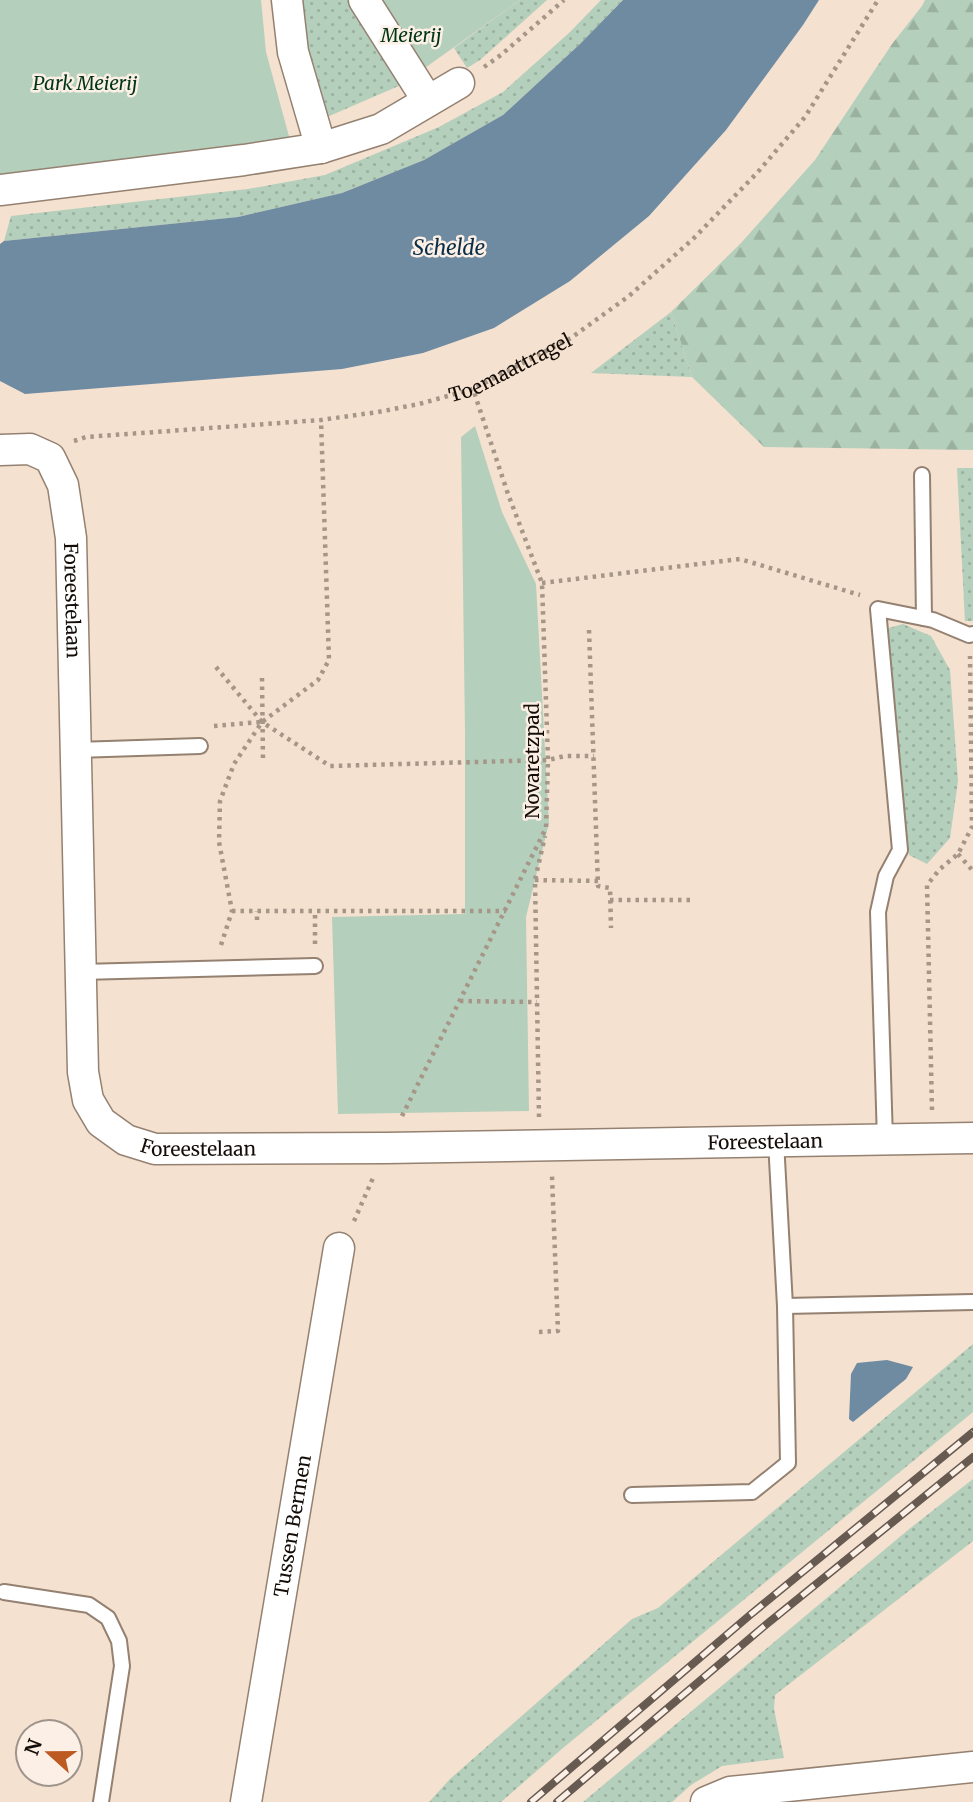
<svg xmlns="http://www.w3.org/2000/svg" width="973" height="1802" font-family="Merriweather,serif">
	<defs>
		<pattern id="grass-dots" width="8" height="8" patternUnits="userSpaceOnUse" patternTransform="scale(1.75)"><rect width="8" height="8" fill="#b4cfbb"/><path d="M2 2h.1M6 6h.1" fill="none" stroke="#9ab19f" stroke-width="1.8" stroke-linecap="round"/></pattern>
		<pattern id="forest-firs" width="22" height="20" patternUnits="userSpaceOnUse" patternTransform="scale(1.75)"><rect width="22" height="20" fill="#b4cfbb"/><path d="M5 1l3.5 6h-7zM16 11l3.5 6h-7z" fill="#9ab19f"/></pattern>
	</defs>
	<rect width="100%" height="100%" fill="#f5e1cf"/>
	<!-- grass -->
	<g fill="url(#grass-dots)">
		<path d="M302 0H347L401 85 327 117 305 47Z"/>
		<path d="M520 0H547L480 60 467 68 454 48Z"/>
		<path d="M601 0H623L580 44 503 115 424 160 342 193 238 217 4 241 11 216 248 189 325 175 439 127 503 92 570 32Z"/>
		<path d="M671 312 692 377 591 373Z"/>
		<path d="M957 468H973V621H965Z"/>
		<path d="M903 624 931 636 950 670 958 781 950 838 927 864 909 855 887 638 889 628Z"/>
		<path d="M973 1344V1412L563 1748 501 1802H429L450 1779 632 1619 658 1608Z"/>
		<path d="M973 1479V1541L775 1695 774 1709 784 1758 722 1766 691 1785 672 1802H583L908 1530Z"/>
	</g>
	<!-- forest -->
	<path fill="url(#forest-firs)" d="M925 0H973V450L764 447 692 377 671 312 741 243 815 160 892 44 922 6Z"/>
	<!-- green -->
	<g fill="#b4cfbb">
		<path d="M0 0H261L266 52 290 140 0 178Z"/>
		<path d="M347 0H520L401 85Z"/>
		<path d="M475 426 502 512 536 584 549 823 526 917 529 1111 338 1114 332 917 465 914V731L461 437Z"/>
	</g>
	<!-- water -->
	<g fill="#6f8ba2">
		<path d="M623 0H819L803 25 726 130 649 216 570 281 494 328 423 353 342 369 25 394 0 381V244L4 241 238 217 342 193 424 160 503 115 580 44Z"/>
		<path d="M887 1360 913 1367 906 1379 853 1422 849 1419 851 1374 857 1363Z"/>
	</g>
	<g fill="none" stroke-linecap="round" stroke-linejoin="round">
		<defs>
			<g id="lane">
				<path d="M922 475 924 618"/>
				<path d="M76 750 200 746"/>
				<path d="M81 972 315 966"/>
				<path d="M885 1140 878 912 886 876 900 850 878 609 933 620 969 635 973 634"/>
				<path d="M785 1306 973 1302"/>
				<path d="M632 1495 752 1492 788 1463 785 1306 776 1141"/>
				<path d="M4 1592 89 1605 108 1618 119 1641 122 1666 101 1802"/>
			</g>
			<g id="street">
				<path d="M287 0 293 52 321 148"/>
				<path d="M364 0 428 101"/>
				<path d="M0 190 244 160 321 148 381 129 459 83"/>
				<path id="s2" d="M0 450 30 449 50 458 63 485 71 538 83 1072 88 1100 101 1122 126 1140 155 1149 386 1148 973 1138"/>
				<path id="s3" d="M246 1802 339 1248"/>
				<path d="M706 1802 730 1792 973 1767"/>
			</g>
		</defs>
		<!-- lane casing -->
		<use href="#lane" stroke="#948171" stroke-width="18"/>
		<!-- street casing -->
		<use href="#street" stroke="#948171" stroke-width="33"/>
		<!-- path -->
		<g stroke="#a59688" stroke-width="4.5" stroke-dasharray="3.5 5" stroke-linecap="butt">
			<path d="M484 67 501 55 564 0"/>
			<path id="s1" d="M74 441 86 437 321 420 378 412 419 404 473 389 571 338 629 296 693 239 757 173 805 117 878 0"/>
			<path d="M542 583 740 559 860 595"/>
			<path d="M589 630 598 886 610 888 611 928"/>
			<path d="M216 667 262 722 330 766 548 760 565 756H594"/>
			<path d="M262 678 263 760"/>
			<path d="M214 726 261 722"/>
			<path d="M958 854 973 871"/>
			<path d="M535 880 598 881"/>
			<path d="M610 900H692"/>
			<path d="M232 911H506"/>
			<path d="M257 920V911"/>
			<path d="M315 944V910"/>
			<path d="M221 945 232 911 219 842 220 801 234 764 262 722 318 680 329 660 321 420"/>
			<path d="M460 1001 537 1002"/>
			<path d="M932 1110 927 885 940 869 958 854 972 827 970 656"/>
			<path d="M402 1116 546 828 548 760 542 583 508 494 473 389"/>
			<path d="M539 1117 535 880 545 836"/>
			<path d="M354 1221 373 1178"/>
			<path d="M539 1332 558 1331 552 1176"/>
		</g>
		<!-- lane -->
		<use href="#lane" stroke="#fff" stroke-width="14"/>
		<!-- street -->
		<use href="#street" stroke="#fff" stroke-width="30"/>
		<defs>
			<g id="rail">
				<path d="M531 1802 750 1615 973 1432"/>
				<path d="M557 1802 762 1628 973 1457"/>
			</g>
		</defs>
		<!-- rail casing -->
		<use href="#rail" stroke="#665a51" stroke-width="8"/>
		<!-- rail -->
		<use href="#rail" stroke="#fcefe5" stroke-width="5" stroke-dasharray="16" stroke-linecap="butt"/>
	</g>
	<g text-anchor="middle" stroke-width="5" stroke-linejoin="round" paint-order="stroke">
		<!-- park labels -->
		<g font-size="19" font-style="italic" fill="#003618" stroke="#fcefe5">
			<text x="411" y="42">Meierij</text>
			<text x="85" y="90">Park Meierij</text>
		</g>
		<!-- street labels -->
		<g font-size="19" fill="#130c07" stroke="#fcefe5">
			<text dy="7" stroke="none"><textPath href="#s1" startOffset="446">Toemaattragel</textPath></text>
			<text dy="7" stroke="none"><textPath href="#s2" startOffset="198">Foreestelaan</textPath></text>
			<text transform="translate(532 761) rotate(-90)" y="7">Novaretzpad</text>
			<text dy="7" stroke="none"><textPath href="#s2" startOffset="1395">Foreestelaan</textPath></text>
			<text dy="7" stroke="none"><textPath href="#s2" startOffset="828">Foreestelaan</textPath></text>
			<text dy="7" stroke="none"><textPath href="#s3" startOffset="280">Tussen Bermen</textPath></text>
		</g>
		<!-- water labels -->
		<g font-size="21" font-style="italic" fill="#0a2e48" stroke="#fcefe5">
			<text x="449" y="255">Schelde</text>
		</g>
	</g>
	<!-- north arrow -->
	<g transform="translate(49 1753) rotate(291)"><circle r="33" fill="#fcefe5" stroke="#9f948c" stroke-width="2"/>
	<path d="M0-5L12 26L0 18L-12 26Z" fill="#bd5a21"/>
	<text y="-10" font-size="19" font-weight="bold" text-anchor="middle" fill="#130c07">N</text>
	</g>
</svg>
